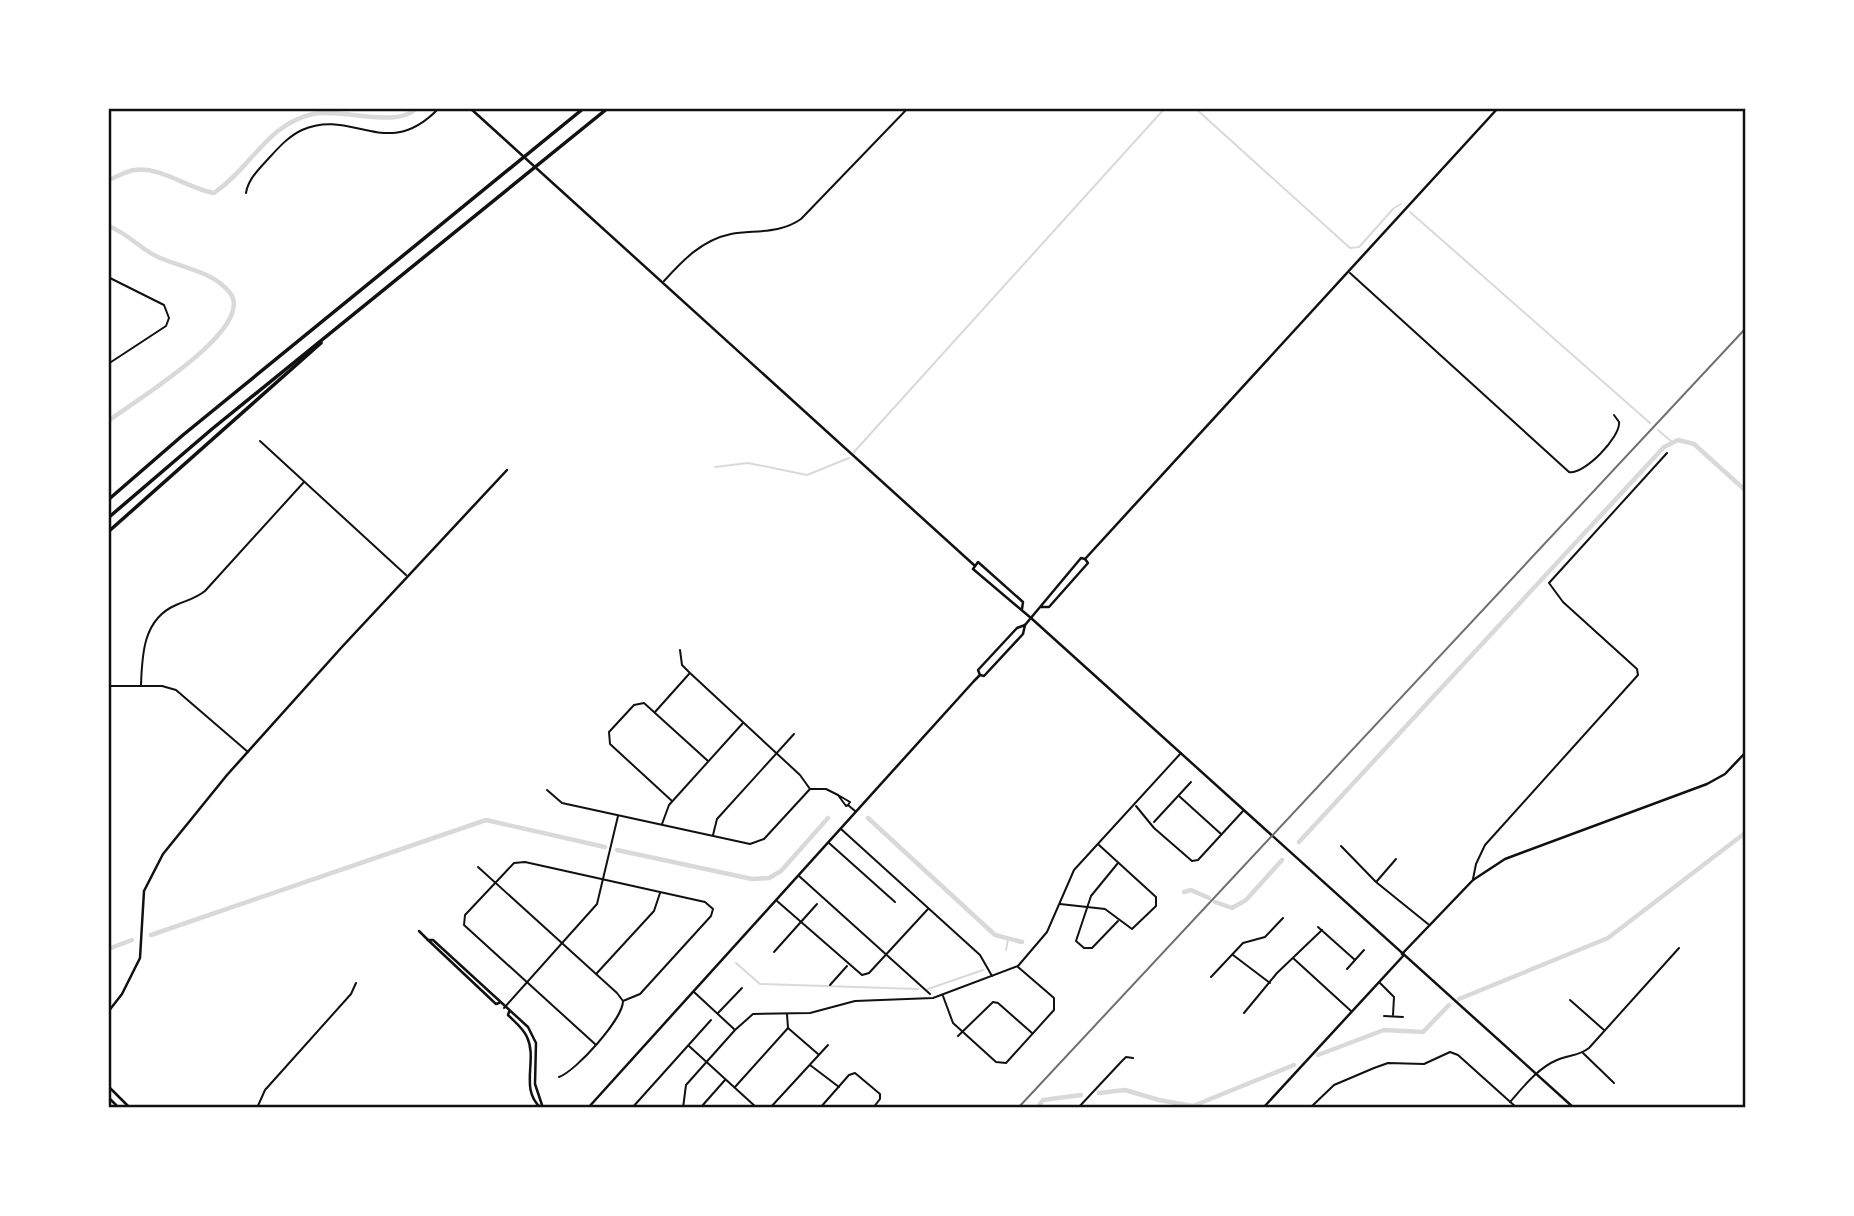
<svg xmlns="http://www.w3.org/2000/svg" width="1854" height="1216" font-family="'Nunito Sans',sans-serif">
	<rect width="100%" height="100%" fill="#fff"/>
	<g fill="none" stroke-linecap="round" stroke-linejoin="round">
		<!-- stream -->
		<g stroke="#d9d9d9" stroke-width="2">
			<path d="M1195 108 1350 248 1359 247 1394 208 1401 204"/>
			<path d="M1410 212 1650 423"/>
			<path d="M1658 430 1672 442"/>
			<path d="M854 452 1165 108"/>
			<path d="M715 467 748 463 807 475 849 458"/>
			<path d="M1006 950 1008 939"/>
			<path d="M736 963 760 984 918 989"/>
			<path d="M928 989 983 970"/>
		</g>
		<!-- canal -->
		<g stroke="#d9d9d9" stroke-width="4.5">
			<path d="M108 180C117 177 126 171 135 170 160 166 189 189 214 193 252 167 267 124 313 114 344 108 396 129 417 108"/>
			<path d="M108 226C128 233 140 249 158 257 182 268 213 271 230 293 257 328 133 402 108 421"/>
			<path d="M868 818 995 935 1022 942"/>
			<path d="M1299 842 1664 447 1678 440 1694 444 1745 490"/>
			<path d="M617 850 752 879 769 878 781 871 828 818"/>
			<path d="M1184 892 1191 890 1209 898"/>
			<path d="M1215 902 1232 908 1246 900 1282 860"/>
			<path d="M151 935 486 820 605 847"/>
			<path d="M108 949 132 940"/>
			<path d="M1459 999 1608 938 1745 833"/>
			<path d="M1318 1055 1384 1030 1423 1032 1449 1005"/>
			<path d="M1099 1093 1125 1090 1159 1100 1193 1106 1294 1065"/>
			<path d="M1037 1108 1043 1100 1081 1095"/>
		</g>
		<!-- minor -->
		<g stroke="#111" stroke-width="2">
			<path d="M246 193C248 179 260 168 269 158 279 147 289 136 302 130 353 107 387 163 439 108"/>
			<path d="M1350 273 1569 472C1584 475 1621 437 1619 422L1614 415"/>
			<path d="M108 277 164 305 169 318 166 326 108 364"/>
			<path d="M664 281C683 260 702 240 731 234 755 230 780 234 801 219L908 108"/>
			<path d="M260 441 406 575"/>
			<path d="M680 650 682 665 690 673 800 775 810 789H826L838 795"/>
			<path d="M141 685C142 655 143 619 176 605 187 600 195 599 205 591L304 482"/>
			<path d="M108 686H162L176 690 248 752"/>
			<path d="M655 712 689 674"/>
			<path d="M547 790 562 803 750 844 764 839 810 789"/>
			<path d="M1179 796 1221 834"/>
			<path d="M672 801 610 744 609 732 634 705 644 703 708 761"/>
			<path d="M848 805 846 806 838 795 850 802 848 805 855 811"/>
			<path d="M1136 806 1154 828 1192 861 1198 860 1243 811"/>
			<path d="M1154 822 1191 782"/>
			<path d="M662 824 669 805 743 723"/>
			<path d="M841 829 980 955 992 976"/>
			<path d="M713 835 717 819 794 734"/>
			<path d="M829 843 895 902"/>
			<path d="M1341 846 1376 882 1428 924"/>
			<path d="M1118 863 1091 896 1076 941 1084 948H1092L1118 921"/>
			<path d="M478 867 617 993 623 1001"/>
			<path d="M799 876 930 994"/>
			<path d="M1473 879 1476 864 1485 845 1638 675 1637 669 1563 602 1549 583 1667 453"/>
			<path d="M1377 881 1396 859"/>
			<path d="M777 901 862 975 869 973 928 909"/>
			<path d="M1060 904 1105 909 1132 929 1156 906V897L1099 845"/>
			<path d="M1318 927 1355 960"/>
			<path d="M774 952 817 904"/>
			<path d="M1233 955 1270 983"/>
			<path d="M1293 958 1351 1011"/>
			<path d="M1347 969 1364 950"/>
			<path d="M597 973 654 911 660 893"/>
			<path d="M1211 977 1243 943 1265 937 1283 918"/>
			<path d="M1380 983 1394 997 1393 1015"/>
			<path d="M830 985 847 966"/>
			<path d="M694 992 734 1029"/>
			<path d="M943 996 953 1023 996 1062 1006 1063 1054 1010V998L1018 967"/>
			<path d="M1570 1000 1604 1030"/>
			<path d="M504 1008 597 904 618 816"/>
			<path d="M718 1013 742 988"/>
			<path d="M1244 1013 1277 973 1322 930"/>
			<path d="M787 1014 788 1028 818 1054"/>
			<path d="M1384 1016 1403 1017"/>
			<path d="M958 1036 993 1002 998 1003 1032 1033"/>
			<path d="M689 1046 757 1108"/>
			<path d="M1583 1053 1614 1083"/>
			<path d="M810 1065 839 1087"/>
			<path d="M559 1077C576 1071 623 1019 623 1001L640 994 711 916 713 909 705 902 525 862 514 863 465 915 464 925 595 1044"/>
			<path d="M735 1087 788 1028"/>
			<path d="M1510 1102C1524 1086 1538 1068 1557 1060 1569 1055 1579 1056 1589 1048L1679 948"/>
			<path d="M702 1106 725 1080"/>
			<path d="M257 1108 265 1090 351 994 356 983"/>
			<path d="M632 1108 711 1020"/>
			<path d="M683 1108 686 1085 735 1030 753 1014 810 1013 855 1001 933 998 1018 966 1047 932 1074 870 1181 753"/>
			<path d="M770 1108 828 1045"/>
			<path d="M820 1108 849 1075 855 1073 880 1094V1099L873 1108"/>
			<path d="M1078 1108 1121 1062 1126 1057 1133 1058"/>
			<path d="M1310 1108 1334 1085 1374 1068 1388 1063 1424 1064 1450 1052 1458 1055 1517 1108"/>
		</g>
		<!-- tertiary -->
		<g stroke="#111" stroke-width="2.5">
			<path d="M470 108 974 565"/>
			<path d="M1022 609 1023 602 978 562 973 569 1031 618"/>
			<path d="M419 931 428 940"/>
			<path d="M1402 954 1473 880 1505 859 1707 784 1725 774 1745 753"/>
			<path d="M499 1003 496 1004 428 940H433L528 1027 536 1043 535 1084 543 1108"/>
			<path d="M108 1012 122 994 140 958 144 891 163 854 227 775 341 648 507 470"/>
			<path d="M509 1012 508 1015C515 1022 523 1028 527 1037 538 1060 519 1089 541 1108"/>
			<path d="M1263 1108 1404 955"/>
		</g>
		<!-- secondary -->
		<g stroke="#111" stroke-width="2.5">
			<path d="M1085 559 1498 108"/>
			<path d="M1031 618 1574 1108"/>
			<path d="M1025 625 1081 558 1085 559 1088 563 1049 607H1041"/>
			<path d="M588 1108 974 681 980 675 984 676 1023 634 1025 625 1017 628 978 670 980 675"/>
		</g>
		<!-- primary -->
		<g stroke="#111" stroke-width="2.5">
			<path d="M108 1086 130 1108"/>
			<path d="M108 1097 119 1108"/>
		</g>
		<!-- motorway -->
		<g stroke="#111" stroke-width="3.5">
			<path d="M108 500 183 435 584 108"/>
			<path d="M108 518 212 429 608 108"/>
			<path d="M108 532 321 343"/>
		</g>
		<!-- rail -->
		<path stroke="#707070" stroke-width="2" d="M1018 1108 1745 329"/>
	</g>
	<!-- border -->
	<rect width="1854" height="1216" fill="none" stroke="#ffffff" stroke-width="220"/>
	<rect x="110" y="110" width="1634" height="996" fill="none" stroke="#111" stroke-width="2.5"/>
</svg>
